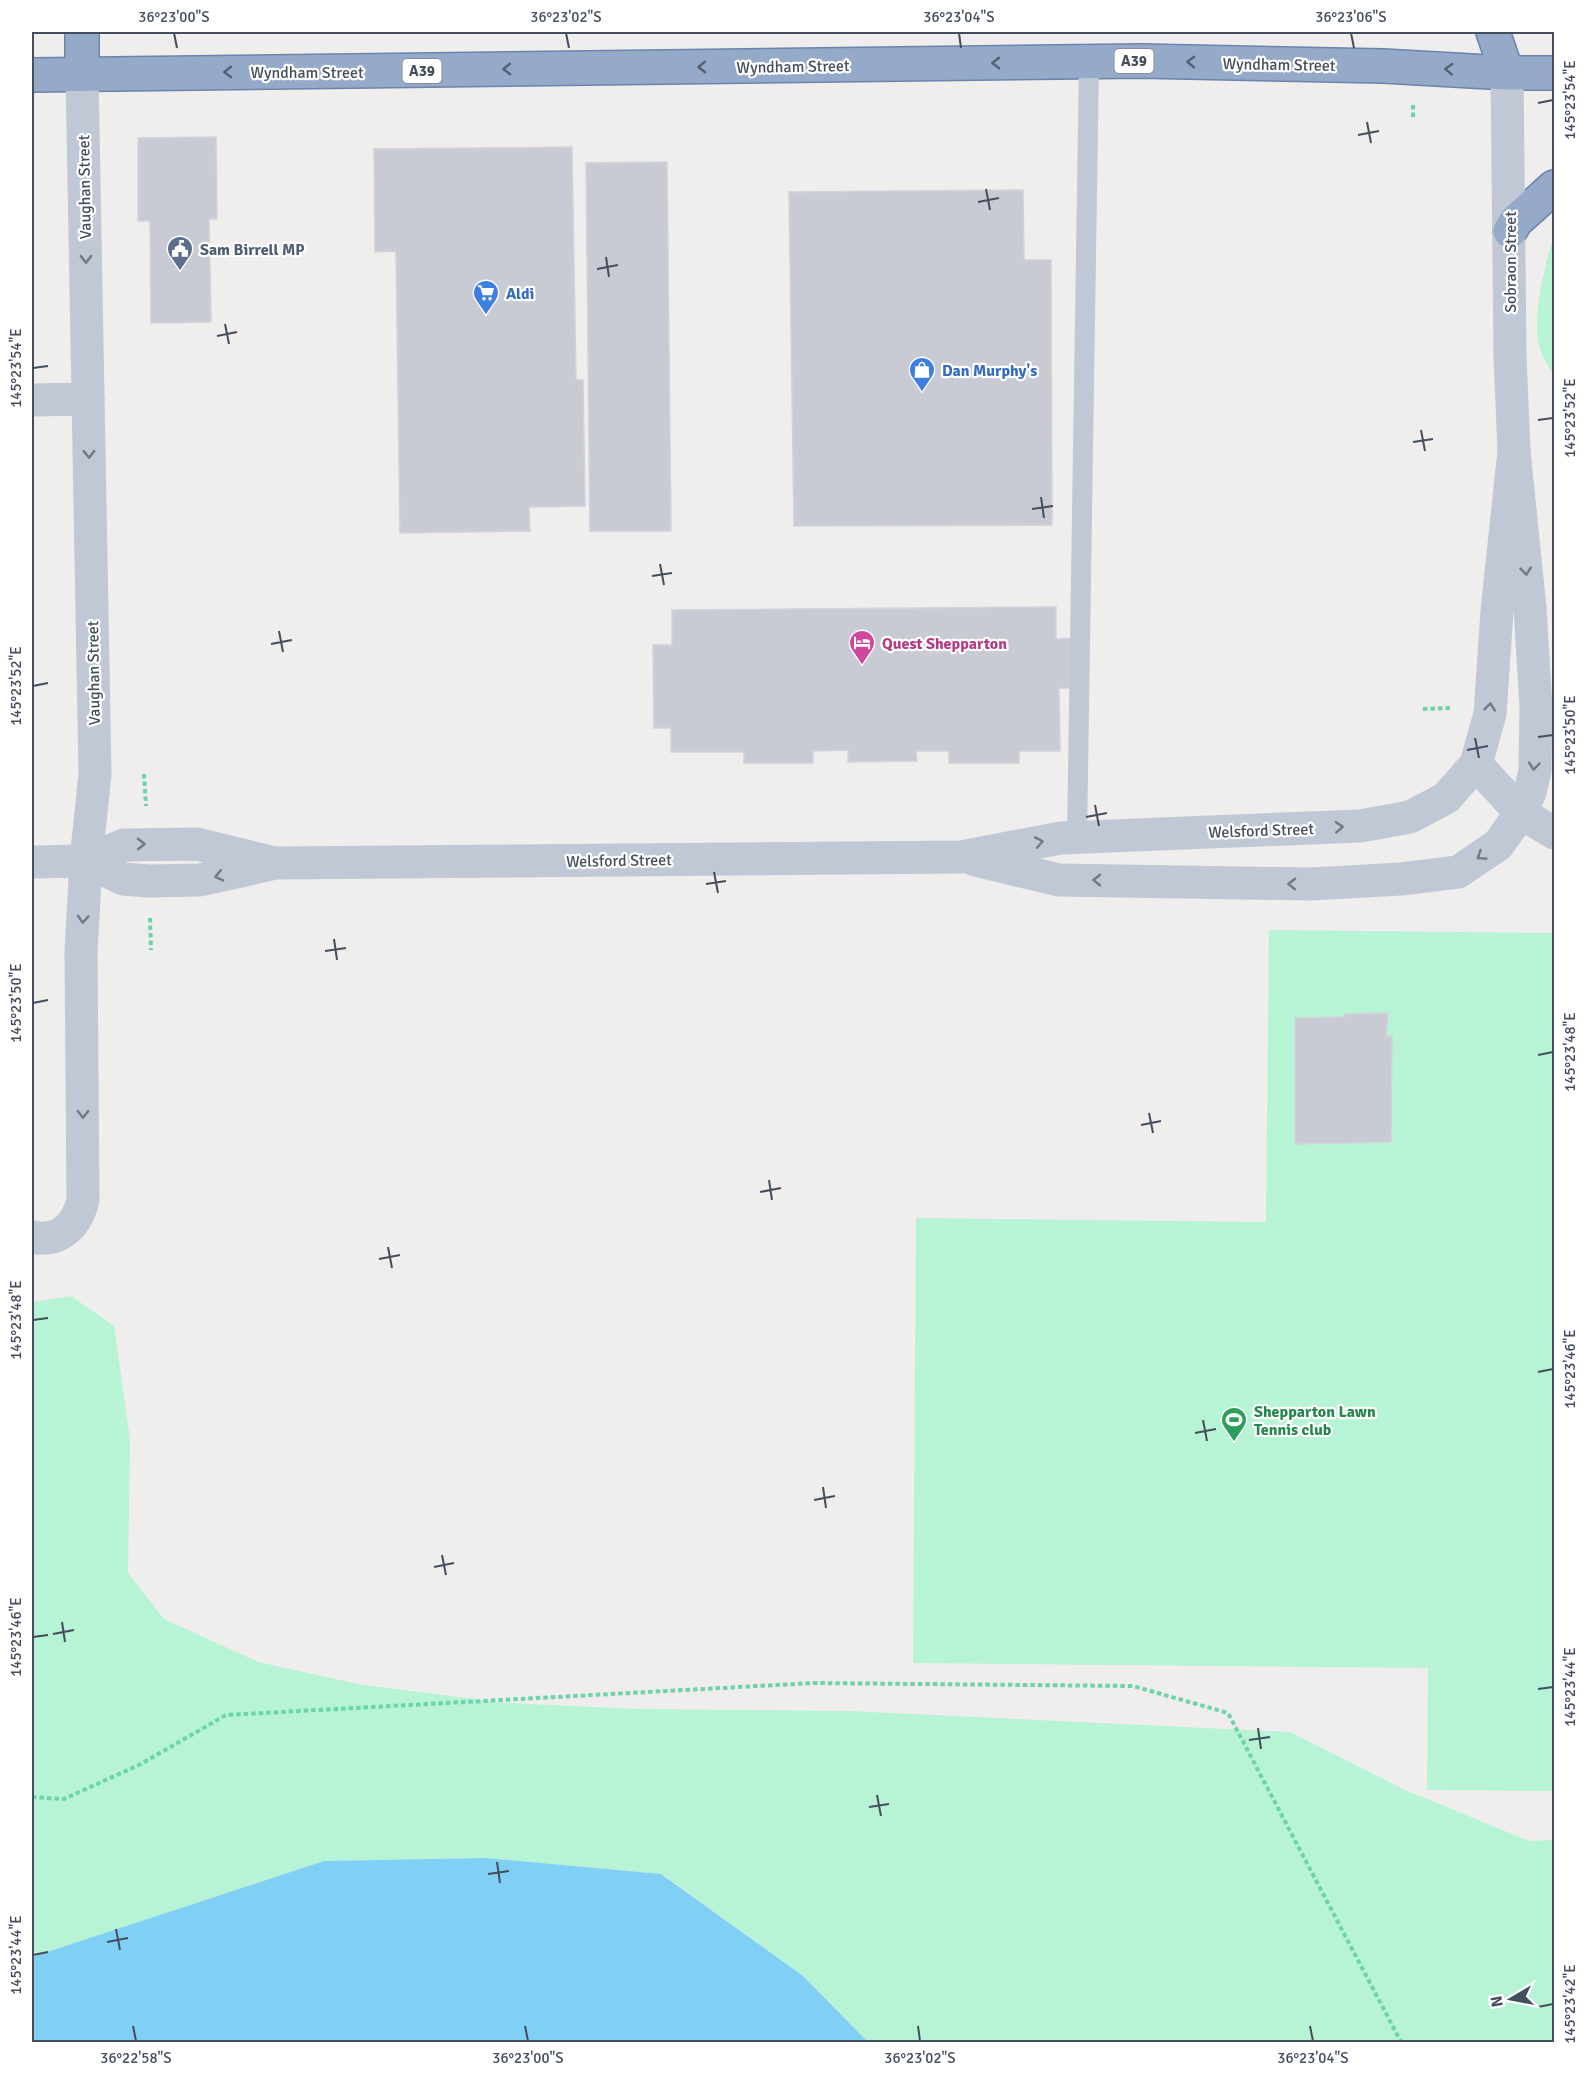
<svg xmlns="http://www.w3.org/2000/svg" width="1586" height="2074" font-family="Signika,sans-serif">
	<rect width="100%" height="100%" fill="#f0eded"/>
	<!-- green -->
	<g fill="#b7f3d5">
		<path d="M1554 237V374C1547 365 1542 357 1539 345 1532 320 1545 261 1554 237Z"/>
		<path d="M1269 930 1554 933V1791L1427 1790 1428 1668 913 1663 916 1218 1266 1222Z"/>
		<path d="M71 1296 114 1326 130 1440 128 1573 164 1619 258 1662 363 1685 506 1703 637 1709 848 1711 1290 1732 1405 1790 1529 1841 1554 1840V2042H868L803 1976 662 1874 485 1858 324 1861 32 1957V1302Z"/>
	</g>
	<!-- water -->
	<path fill="#80cff4" d="M485 1858 661 1874 803 1976 868 2042H32V1957L324 1861Z"/>
	<!-- building -->
	<g fill="#c9cbd4" stroke="#d1d2da" stroke-width="1.5">
		<path d="M216 137 217 219H209L211 322 151 323 150 221H138V138Z"/>
		<path d="M572 147 576 380H583L585 506 529 507 530 531 400 533 396 251 375 252 374 149Z"/>
		<path d="M667 162 671 531H590L586 163Z"/>
		<path d="M1023 190 1024 260H1051L1052 525 794 526 789 192Z"/>
		<path d="M1056 607V639L1071 638 1072 688H1059L1060 751H1019V763H949V751H916L917 761 848 762V750L813 751V763H744V752H671V728H654L653 645H672V610Z"/>
		<path d="M1388 1013 1386 1037 1392 1036 1391 1142 1295 1144V1018L1345 1017 1344 1014Z"/>
	</g>
	<g fill="none" stroke-linecap="round" stroke-linejoin="round">
		<defs>
			<g id="trunk">
				<path d="M82 32V74"/>
				<path d="M1493 32 1507 73"/>
				<path d="M32 75 1140 61 1383 66 1507 73H1554"/>
				<path d="M1510 231 1516 221 1554 187"/>
			</g>
		</defs>
		<!-- trunk casing -->
		<use href="#trunk" stroke="#6b84ad" stroke-width="36"/>
		<!-- path -->
		<g stroke="#6cd4ac" stroke-width="4" stroke-dasharray="4.5 3" stroke-linecap="butt">
			<path d="M1413 105V119"/>
			<path d="M1423 709 1452 708"/>
			<path d="M144 774 146 806"/>
			<path d="M150 918 151 950"/>
			<path d="M32 1797 64 1799 141 1764 226 1715 813 1683 1133 1686 1228 1713 1401 2042"/>
		</g>
		<!-- service -->
		<path stroke="#bfc8d4" stroke-width="20" d="M1077 838 1089 62"/>
		<!-- minor -->
		<g stroke="#bfc8d4" stroke-width="33">
			<path d="M32 400 88 399"/>
			<path d="M1476 764 1521 813 1554 833"/>
			<path d="M975 860 1059 880 1311 884 1401 879 1458 872 1498 845 1521 813 1530 792 1535 771 1536 707 1530 608 1514 451 1510 356 1507 73"/>
			<path d="M86 861 123 879 149 881 200 880 276 863 961 857 1061 838 1360 826 1410 817 1446 798 1476 764 1490 714 1497 611 1514 451"/>
			<path d="M32 862 86 861 124 845 197 844 270 862"/>
			<path d="M32 1237C60 1243 77 1225 83 1200L81 951 86 861 95 774 82 74"/>
		</g>
		<!-- trunk -->
		<use href="#trunk" stroke="#95a9c8" stroke-width="33"/>
	</g>
	<!-- one-way arrows -->
	<defs><path id="oneway-chevron" d="M-2-3.5L2.5 0L-2 3.5" fill="none" stroke-width="1.6" stroke-linecap="round" stroke-linejoin="round" transform="scale(1.5)"/></defs>
	<g stroke="#546072">
		<use href="#oneway-chevron" transform="translate(1191 62) rotate(-179)"/>
		<use href="#oneway-chevron" transform="translate(996 63) rotate(179)"/>
		<use href="#oneway-chevron" transform="translate(702 67) rotate(179)"/>
		<use href="#oneway-chevron" transform="translate(507 69) rotate(179)"/>
		<use href="#oneway-chevron" transform="translate(1449 69) rotate(-177)"/>
		<use href="#oneway-chevron" transform="translate(228 72) rotate(179)"/>
	</g>
	<g stroke="#6f7987">
		<use href="#oneway-chevron" transform="translate(86 259) rotate(89)"/>
		<use href="#oneway-chevron" transform="translate(89 454) rotate(89)"/>
		<use href="#oneway-chevron" transform="translate(1526 571) rotate(84)"/>
		<use href="#oneway-chevron" transform="translate(1490 707) rotate(-84)"/>
		<use href="#oneway-chevron" transform="translate(1534 766) rotate(95)"/>
		<use href="#oneway-chevron" transform="translate(1339 827) rotate(-3)"/>
		<use href="#oneway-chevron" transform="translate(1039 842) rotate(-11)"/>
		<use href="#oneway-chevron" transform="translate(141 844) rotate(-1)"/>
		<use href="#oneway-chevron" transform="translate(1481 856) rotate(146)"/>
		<use href="#oneway-chevron" transform="translate(219 876) rotate(167)"/>
		<use href="#oneway-chevron" transform="translate(1097 880) rotate(-179)"/>
		<use href="#oneway-chevron" transform="translate(1292 884) rotate(-179)"/>
		<use href="#oneway-chevron" transform="translate(83 919) rotate(93)"/>
		<use href="#oneway-chevron" transform="translate(83 1114) rotate(90)"/>
	</g>
	<!-- ticks -->
	<path fill="none" stroke="#444e5d" stroke-width="2" d="M174 33 177 48M566 33 569 48M959 33 961 48M1351 33 1354 48M1538 103 1553 100M1367 122 1371 143M1358 135 1379 131M986 189 990 210M978 202 999 198M606 257 609 277M597 269 618 265M225 324 229 344M217 336 237 332M33 368 48 366M1538 420 1553 418M1421 430 1425 451M1413 442 1433 439M1041 497 1044 518M1032 509 1053 506M660 564 664 585M652 576 672 573M279 631 283 652M271 644 292 640M33 686 48 683M1538 737 1553 735M1475 738 1479 758M1467 750 1488 746M1095 805 1099 826M1086 817 1107 813M714 872 718 893M706 884 726 881M334 939 337 960M325 951 346 948M33 1003 48 1000M1538 1055 1553 1052M1149 1113 1153 1133M1141 1125 1161 1121M769 1180 772 1200M760 1192 781 1188M388 1247 392 1268M379 1259 400 1255M33 1320 48 1318M1538 1372 1553 1369M1203 1420 1207 1441M1195 1433 1216 1429M823 1487 826 1508M814 1500 835 1496M442 1555 446 1575M434 1567 454 1563M62 1622 65 1642M53 1634 74 1630M33 1637 48 1635M1538 1689 1553 1687M1258 1728 1261 1749M1249 1740 1270 1737M877 1795 881 1816M869 1807 889 1804M497 1862 500 1883M488 1874 509 1871M116 1929 120 1950M107 1942 128 1938M33 1955 48 1952M1538 2007 1553 2004M133 2026 136 2041M525 2026 528 2041M918 2026 920 2041M1310 2026 1313 2041"/>
	<!-- icons -->
	<defs>
		<symbol id="civic-pin" viewBox="-11 -11 22 30"><path d="M0 17L-7.5 6A9.5 9.5 0 1 1 7.5 6Z" fill="#5c6f8a" stroke="#fff"/><path d="M-.6-6.5H3V-4.5H.6V-3L4-1V1h2V6H-6V1h2V-1L-.6-3ZM-1.2 2.5V6h2.4V2.5Z" fill="#fff"/></symbol>
		<symbol id="supermarket-pin" viewBox="-11 -11 22 30"><path d="M0 17L-7.5 6A9.5 9.5 0 1 1 7.5 6Z" fill="#3f7fe0" stroke="#fff"/><path d="M-6-5.5h2.5l.6 2H6L4.5 2H-2.5L-4.4-4H-6ZM-1.5 3.2a1.3 1.3 0 1 0 .1 0ZM3 3.2a1.3 1.3 0 1 0 .1 0Z" fill="#fff"/></symbol>
		<symbol id="shop-pin" viewBox="-11 -11 22 30"><path d="M0 17L-7.5 6A9.5 9.5 0 1 1 7.5 6Z" fill="#3f7fe0" stroke="#fff"/><path d="M-5-2.5h2.3a2.7 3.5 0 0 1 5.4 0H5L5.5 6h-11ZM-1.5-2.5h3a1.5 2.3 0 0 0-3 0Z" fill="#fff"/></symbol>
		<symbol id="hotel-pin" viewBox="-11 -11 22 30"><path d="M0 17L-7.5 6A9.5 9.5 0 1 1 7.5 6Z" fill="#d1479c" stroke="#fff"/><path d="M-6-4.5h1.5V1H6V5H4.5V3h-9V5H-6ZM-4 0a1.8 1.8 0 1 1 3.6 0ZM.5 0V-2.5h3Q6-2.5 6 0Z" fill="#fff"/></symbol>
		<symbol id="stadium-pin" viewBox="-11 -11 22 30"><path d="M0 17L-7.5 6A9.5 9.5 0 1 1 7.5 6Z" fill="#2e9e5b" stroke="#fff"/><path d="M0-5a6.5 5 0 1 0 0 10a6.5 5 0 1 0 0-10ZM-3.5-1.8h7v3.6h-7Z" fill="#fff"/></symbol>
	</defs>
	<g fill-rule="evenodd">
		<use href="#civic-pin" x="165" y="234" width="30" height="40"/>
		<use href="#supermarket-pin" x="471" y="278" width="30" height="40"/>
		<use href="#shop-pin" x="907" y="355" width="30" height="40"/>
		<use href="#hotel-pin" x="847" y="628" width="30" height="40"/>
		<use href="#stadium-pin" x="1219" y="1405" width="30" height="40"/>
	</g>
	<g text-anchor="middle" stroke-width="4.5" stroke-linejoin="round" paint-order="stroke">
		<!-- shield labels -->
		<g fill="#fff" stroke="#7c838e" stroke-width="1.5">
			<rect x="1114.5" y="49" width="39" height="24" rx="4.5"/>
			<rect x="402.5" y="59" width="39" height="24" rx="4.5"/>
		</g>
		<g font-size="15" font-weight="bold" fill="#444e5d">
			<text x="1134" y="66">A39</text>
			<text x="422" y="76">A39</text>
		</g>
		<!-- street labels -->
		<g font-size="16" fill="#444e5d" stroke="#fff">
			<text transform="translate(1279 64) rotate(1)" y="6">Wyndham Street</text>
			<text transform="translate(793 66) rotate(-1)" y="6">Wyndham Street</text>
			<text x="307" y="78">Wyndham Street</text>
			<text transform="translate(84 187) rotate(-91)" y="6">Vaughan Street</text>
			<text transform="translate(1510 262) rotate(-90)" y="6">Sobraon Street</text>
			<text transform="translate(93 673) rotate(-91)" y="6">Vaughan Street</text>
			<text transform="translate(1261 830) rotate(-2)" y="6">Welsford Street</text>
			<text transform="translate(619 860) rotate(-1)" y="6">Welsford Street</text>
		</g>
		<!-- service labels -->
		<g font-size="16" font-weight="bold" fill="#4e5e75" stroke="#fff" text-anchor="start">
			<text x="200" y="255">Sam Birrell MP</text>
		</g>
		<!-- shop labels -->
		<g font-size="16" font-weight="bold" fill="#366cbe" stroke="#fff" text-anchor="start">
			<text x="506" y="299">Aldi</text>
			<text x="942" y="376">Dan Murphy's</text>
		</g>
		<!-- hotel labels -->
		<g font-size="16" font-weight="bold" fill="#b23c85" stroke="#fff" text-anchor="start">
			<text x="882" y="649">Quest Shepparton</text>
		</g>
		<!-- leisure labels -->
		<g font-size="16" font-weight="bold" fill="#27864d" stroke="#fff" text-anchor="start">
			<text x="1254" y="1417">Shepparton Lawn<tspan x="1254" dy="18">Tennis club</tspan></text>
		</g>
	</g>
	<!-- border -->
	<rect width="1586" height="2074" fill="none" stroke="#ffffff" stroke-width="66"/>
	<!-- north arrow -->
	<g transform="translate(1511 1999) rotate(260)" stroke="#ffffff" stroke-width="4.5" paint-order="stroke">
	<path d="M0-4.5L10 22L0 15L-10 22Z" fill="#444e5d"/>
	<text y="-9" font-size="16" font-weight="bold" text-anchor="middle" fill="#444e5d">N</text>
	</g>
	<rect x="33" y="33" width="1520" height="2008" fill="none" stroke="#444e5d" stroke-width="2"/>
	<g font-size="15" text-anchor="middle" fill="#444e5d">
		<text x="174" y="22">36°23'00"S</text>
		<text x="566" y="22">36°23'02"S</text>
		<text x="959" y="22">36°23'04"S</text>
		<text x="1351" y="22">36°23'06"S</text>
		<text transform="translate(1570 100) rotate(-90)" y="5">145°23'54"E</text>
		<text transform="translate(16 368) rotate(-90)" y="5">145°23'54"E</text>
		<text transform="translate(1570 418) rotate(-90)" y="5">145°23'52"E</text>
		<text transform="translate(16 686) rotate(-90)" y="5">145°23'52"E</text>
		<text transform="translate(1570 735) rotate(-90)" y="5">145°23'50"E</text>
		<text transform="translate(16 1003) rotate(-90)" y="5">145°23'50"E</text>
		<text transform="translate(1570 1052) rotate(-90)" y="5">145°23'48"E</text>
		<text transform="translate(16 1320) rotate(-90)" y="5">145°23'48"E</text>
		<text transform="translate(1570 1369) rotate(-90)" y="5">145°23'46"E</text>
		<text transform="translate(16 1637) rotate(-90)" y="5">145°23'46"E</text>
		<text transform="translate(1570 1687) rotate(-90)" y="5">145°23'44"E</text>
		<text transform="translate(16 1955) rotate(-90)" y="5">145°23'44"E</text>
		<text transform="translate(1570 2004) rotate(-90)" y="5">145°23'42"E</text>
		<text x="136" y="2063">36°22'58"S</text>
		<text x="528" y="2063">36°23'00"S</text>
		<text x="920" y="2063">36°23'02"S</text>
		<text x="1313" y="2063">36°23'04"S</text>
	</g>
</svg>
